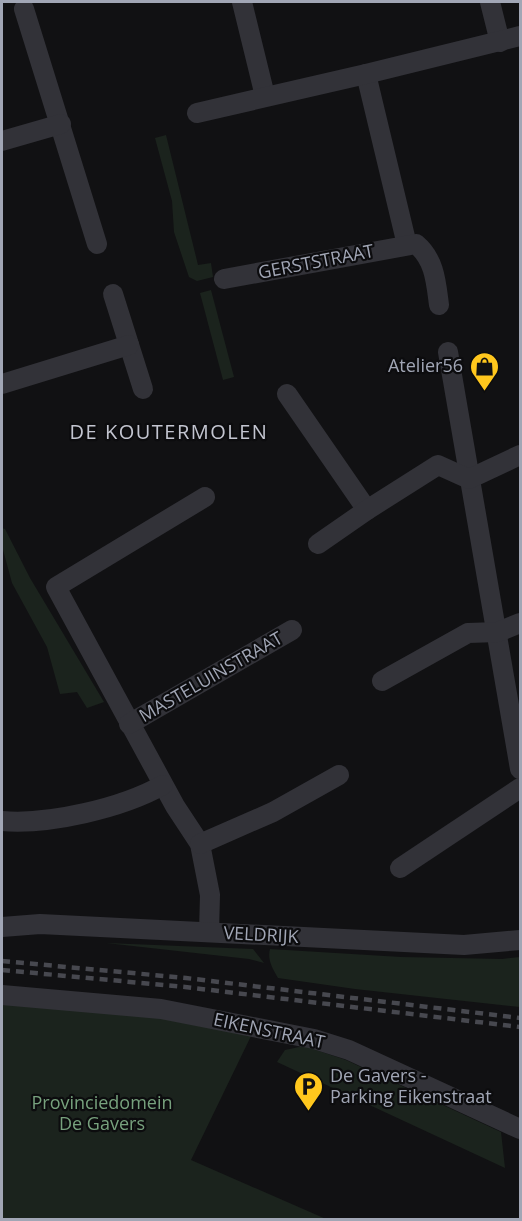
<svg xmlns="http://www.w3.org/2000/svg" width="522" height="1221" font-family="'Open Sans',sans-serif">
	<rect width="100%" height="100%" fill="#111113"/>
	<!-- green -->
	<g fill="#1b231d">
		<path d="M166 135 198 265 211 263 213 277 197 281 189 277 174 232 172 201 155 138Z"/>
		<path d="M211 290 234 377 223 380 200 293Z"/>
		<path d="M2 528 5 529 30 578 104 702 87 708 77 692 60 694 47 647 12 583 2 546Z"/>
		<path d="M106 943 253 949 264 963 249 959Z"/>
		<path d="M270 949 401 957 502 959 520 957V1007L355 989 278 978C273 969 267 960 270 949Z"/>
		<path d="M2 1002 160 1017 252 1034 191 1160 326 1219H2Z"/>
		<path d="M304 1046 346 1060 501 1132 505 1168 277 1062 285 1050Z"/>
	</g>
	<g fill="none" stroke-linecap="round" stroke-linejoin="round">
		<!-- minor -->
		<g stroke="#323238" stroke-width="20">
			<path d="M242 2 265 96"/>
			<path d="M490 2 500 42"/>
			<path d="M24 9 97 244"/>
			<path d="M366 74 407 245"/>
			<path d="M197 113 366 74 520 36"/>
			<path d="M2 141 61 124"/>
			<path d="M224 279 416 244C435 260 436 282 439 305"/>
			<path d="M113 294 143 389"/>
			<path d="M448 352 520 769"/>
			<path d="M2 384 129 345"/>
			<path d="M287 394 367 510"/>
			<path d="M205 497 56 587 175 806 200 844 210 895 209 932"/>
			<path d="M318 544 367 510 438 465 469 479 520 455"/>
			<path d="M382 681 468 633 498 632 520 623"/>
			<path d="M129 724 292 630"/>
			<path d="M2 821C49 825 122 808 163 785"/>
			<path d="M200 844 273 812 339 775"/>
			<path d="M400 868 520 788"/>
			<path d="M2 927 40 924 464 945 520 940"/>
			<path d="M2 995 161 1009 314 1039 349 1050 520 1129"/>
		</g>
		<!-- rail -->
		<g stroke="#47484f" stroke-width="4.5" stroke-dasharray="8 6" stroke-linecap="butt">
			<path d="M2 961 186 978 520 1018"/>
			<path d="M2 970 185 987 520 1027"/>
		</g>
	</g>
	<!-- icons -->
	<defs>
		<symbol id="shop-pin" viewBox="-11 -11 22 30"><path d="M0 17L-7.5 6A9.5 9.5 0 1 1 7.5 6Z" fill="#ffc71d" stroke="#0c0c0e"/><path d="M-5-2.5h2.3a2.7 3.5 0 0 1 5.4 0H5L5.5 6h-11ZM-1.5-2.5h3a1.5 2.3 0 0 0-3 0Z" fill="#111"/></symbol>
		<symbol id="parking-pin" viewBox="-11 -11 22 30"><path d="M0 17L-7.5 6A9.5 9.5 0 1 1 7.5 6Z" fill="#ffc71d" stroke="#0c0c0e"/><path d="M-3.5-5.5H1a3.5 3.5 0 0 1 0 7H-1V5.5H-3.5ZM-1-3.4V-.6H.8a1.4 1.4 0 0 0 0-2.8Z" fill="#111"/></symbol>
	</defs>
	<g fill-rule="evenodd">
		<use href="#shop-pin" x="468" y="350" width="33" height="45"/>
		<use href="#parking-pin" x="292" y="1070" width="33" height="45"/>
	</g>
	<g text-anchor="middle" stroke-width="4.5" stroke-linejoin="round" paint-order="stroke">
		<!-- street labels -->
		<g font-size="18" fill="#a1a6b5" stroke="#0c0c0e">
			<text transform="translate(316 262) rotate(-11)" y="6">GERSTSTRAAT</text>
			<text transform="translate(211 677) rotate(-30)" y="6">MASTELUINSTRAAT</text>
			<text transform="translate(261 935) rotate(3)" y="6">VELDRIJK</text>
			<text transform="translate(269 1031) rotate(12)" y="6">EIKENSTRAAT</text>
		</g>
		<!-- poi labels -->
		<g font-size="18" fill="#a1a6b5" stroke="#0c0c0e" text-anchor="end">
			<text x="463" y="372">Atelier56</text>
			<text x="330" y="1082" text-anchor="start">De Gavers -<tspan x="330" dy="21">Parking Eikenstraat</tspan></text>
		</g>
		<!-- park labels -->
		<g font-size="18" fill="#77a17d" stroke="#0c0c0e">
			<text x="102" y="1109">Provinciedomein<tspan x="102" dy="21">De Gavers</tspan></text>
		</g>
		<!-- neighbourhood labels -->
		<g font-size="20" letter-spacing="1.5" fill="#c3c5d0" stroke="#0c0c0e">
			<text x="169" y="439">DE KOUTERMOLEN</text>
		</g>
	</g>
	<!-- border -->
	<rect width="522" height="1221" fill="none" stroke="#a1a6b5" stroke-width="6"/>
</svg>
